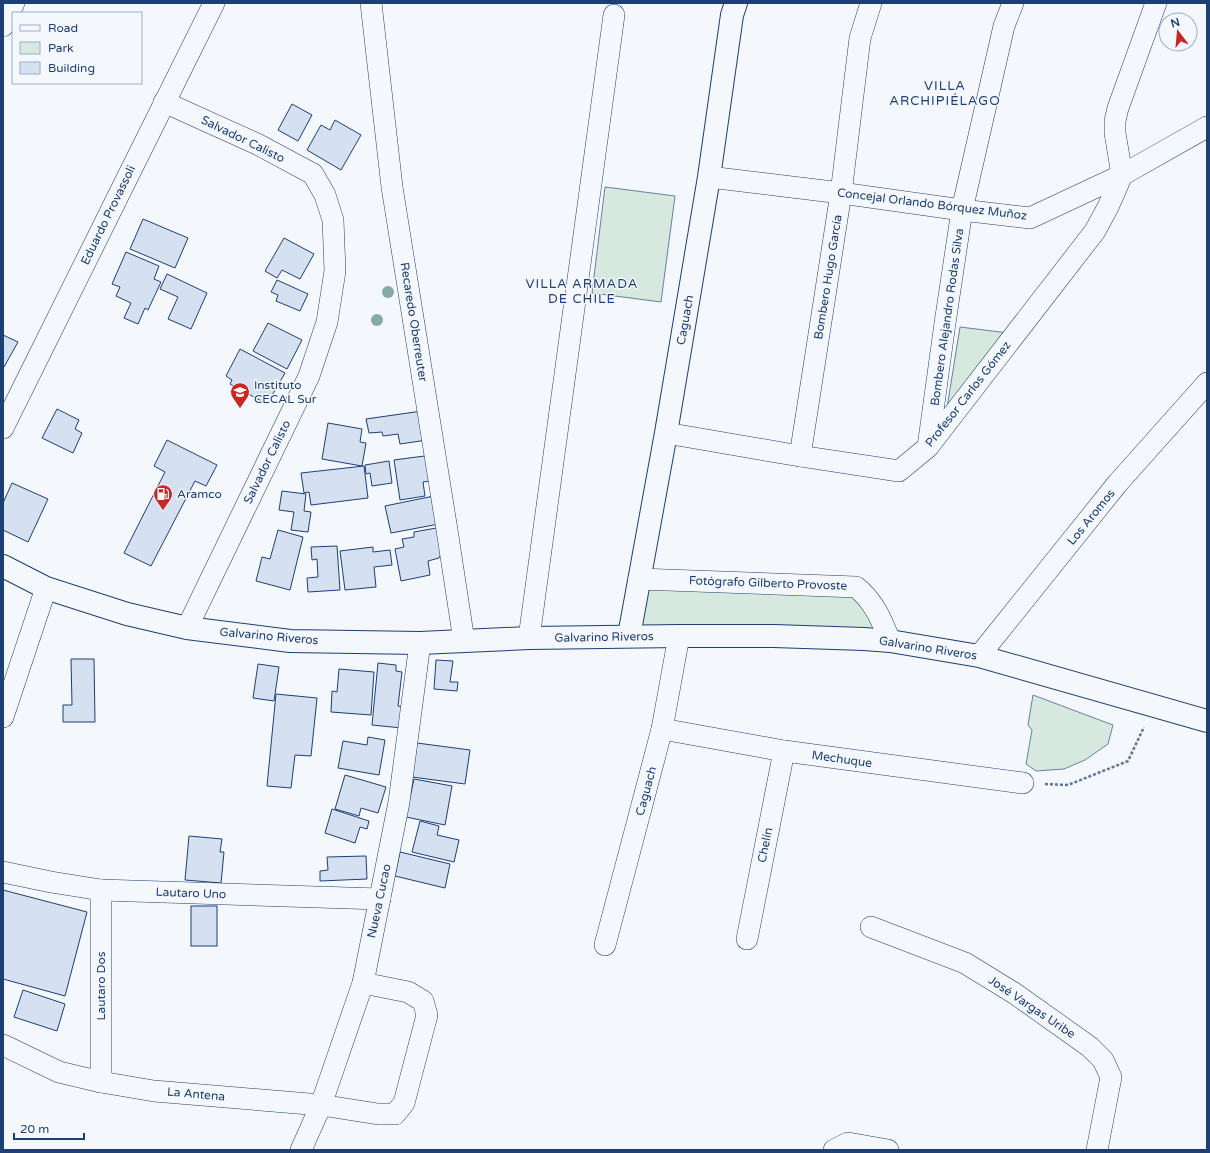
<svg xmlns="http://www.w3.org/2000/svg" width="1210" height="1153" font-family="'Varela Round',sans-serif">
	<rect width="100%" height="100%" fill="#f4f7fb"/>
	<!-- green -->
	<g fill="#d7e8df" stroke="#687fa3">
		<path d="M605 187 675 196 661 302 592 293Z"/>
		<path d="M960 327 1008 333 946 414Z"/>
		<path d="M645 587 852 594 864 604 878 632 638 629Z"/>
		<path d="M1033 695 1113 725 1108 744 1085 760 1064 769 1036 771 1026 764 1032 730 1028 725Z"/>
	</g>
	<!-- building -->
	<g fill="#d5e0f0" stroke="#1d3f73">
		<path d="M292 104 312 115 298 141 278 130Z"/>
		<path d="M335 120 361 135 341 170 307 150 321 125 330 130Z"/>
		<path d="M143 219 188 238 175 268 130 249Z"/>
		<path d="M284 238 314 254 300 279 282 270 277 278 265 271Z"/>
		<path d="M126 252 159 266 154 279 161 282 148 310 145 308 138 324 124 318 131 303 116 296 120 287 112 284Z"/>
		<path d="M167 274 207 293 191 329 168 319 178 297 160 289Z"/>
		<path d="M277 280 308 294 300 311 276 301 278 295 271 292Z"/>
		<path d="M268 323 302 340 287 369 253 351Z"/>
		<path d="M3 335 18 342 4 367 3 366Z"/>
		<path d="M240 349 285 373 267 404 230 384 232 380 226 376Z"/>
		<path d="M57 409 79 420 75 429 82 433 73 453 42 438Z"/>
		<path d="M422 411 427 440 400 444 398 434 383 436 382 432 369 433 366 419Z"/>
		<path d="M328 423 362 429 360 442 366 443 362 466 322 459Z"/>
		<path d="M167 440 217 465 206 486 195 481 151 566 124 553 165 472 154 466Z"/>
		<path d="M432 455 430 481 423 482 425 496 400 500 394 460Z"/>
		<path d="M389 461 392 483 372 486 370 473 366 474 365 465Z"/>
		<path d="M364 466 368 498 311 505 309 492 304 493 301 473Z"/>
		<path d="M12 483 48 499 28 542 3 530V503Z"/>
		<path d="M282 491 306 494 304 511 311 512 308 532 291 530 294 512 279 510Z"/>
		<path d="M434 496 439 524 391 533 385 506Z"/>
		<path d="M442 527 446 544 439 558 428 561 430 575 401 581 395 549 404 547 402 539 414 537V532Z"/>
		<path d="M278 530 303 537 290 590 256 581 262 557 270 559Z"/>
		<path d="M337 546 340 590 308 592 307 578 318 577 317 559 312 560 311 547Z"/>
		<path d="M373 547V552L390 550 392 565 374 567 376 587 345 590 340 551Z"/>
		<path d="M71 659H94L95 722H63V705H72Z"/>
		<path d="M436 660 453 661 450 682H458L457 691 434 689Z"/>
		<path d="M378 663 396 665V671L402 672 398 706 404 707 402 728 372 725Z"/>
		<path d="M258 664 279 667 274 701 253 698Z"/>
		<path d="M339 669 374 672 371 715 331 712 332 691 337 692Z"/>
		<path d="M276 694 317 698 311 756 295 755 291 788 267 786Z"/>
		<path d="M368 737 385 740 379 775 338 768 343 741 367 745Z"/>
		<path d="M417 743 470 750 465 784 412 777Z"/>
		<path d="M345 775 386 787 378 813 361 808 359 816 335 809Z"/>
		<path d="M414 779 452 786 445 825 406 817Z"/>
		<path d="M332 809 369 821 367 829 360 827 355 843 325 833Z"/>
		<path d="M420 821 439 826 437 835 459 840 454 862 412 852Z"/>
		<path d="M189 836 222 839 220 852H224L221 883 185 880Z"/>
		<path d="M400 852 450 864 445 888 395 876Z"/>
		<path d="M366 856 367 879 320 881V871L328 870 327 857Z"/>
		<path d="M3 890 87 912 65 996 3 979Z"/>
		<rect x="191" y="906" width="26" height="40"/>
		<path d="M23 990 65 1004 57 1031 14 1017Z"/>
	</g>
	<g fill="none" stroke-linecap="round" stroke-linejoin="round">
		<defs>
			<g id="minor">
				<path d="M371 3 392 187 447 530 464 641"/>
				<path d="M3 26 14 3"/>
				<path d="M164 102 257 144 313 174 325 195 333 220 335 271 327 322 309 376 187 628"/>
				<path d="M709 177 841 193 962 210 1030 218 1122 175 1207 127"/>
				<path d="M3 428 214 3"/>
				<path d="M666 433 800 456 899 471 928 447 1095 231 1108 207 1122 175 1115 133V121L1118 108 1156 3"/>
				<path d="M928 447 945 323 962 210 1004 26 1013 3"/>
				<path d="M800 456 841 193 860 38 871 3"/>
				<path d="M639 579 856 587C874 601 882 621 890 641"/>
				<path d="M529 638 614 15"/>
				<path d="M979 656 1117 484 1207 383"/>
				<path d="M3 717 46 588"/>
				<path d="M662 729 784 751 1023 783"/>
				<path d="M3 872 51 882 101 890 380 899"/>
				<path d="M871 927 965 963 1014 993 1090 1047 1103 1060 1111 1077 1097 1150"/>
				<path d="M747 939 784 751"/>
				<path d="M605 945 662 729 679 636"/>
				<path d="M3 1045 59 1072 101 1082 154 1091 321 1105 378 1114H395L404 1103 427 1015 423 1001 408 992 363 983"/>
				<path d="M101 1082V890"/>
				<path d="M301 1150 321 1105 363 983 399 802 420 643"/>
				<path d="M834 1150 848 1143 888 1150"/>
			</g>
			<path id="tertiary" d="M629 636 666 433 709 177 732 15 736 3"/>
			<path id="secondary" d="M3 566 46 588 127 614 187 628 290 641 420 643 529 638 679 636H774L864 639 890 641 979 656 1207 721"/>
		</defs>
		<!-- minor casing -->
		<use href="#minor" stroke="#1d3f73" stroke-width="22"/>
		<!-- tertiary casing -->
		<use href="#tertiary" stroke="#1d3f73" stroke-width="24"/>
		<!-- secondary casing -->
		<use href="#secondary" stroke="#1d3f73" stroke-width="24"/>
		<!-- path -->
		<path stroke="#5e769c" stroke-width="2.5" stroke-dasharray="3 2" stroke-linecap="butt" d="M1045 784 1068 785 1128 761 1144 727"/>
		<!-- minor -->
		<use href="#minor" stroke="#f4f7fb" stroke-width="21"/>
		<!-- tertiary -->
		<use href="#tertiary" stroke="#f4f7fb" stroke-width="22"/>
		<!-- secondary -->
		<use href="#secondary" stroke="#f4f7fb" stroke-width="22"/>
	</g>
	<!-- trees -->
	<g fill="#86aba6">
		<circle cx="388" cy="292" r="6"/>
		<circle cx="377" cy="320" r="6"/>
	</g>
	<!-- icons -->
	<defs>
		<symbol id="school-pin" viewBox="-11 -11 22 30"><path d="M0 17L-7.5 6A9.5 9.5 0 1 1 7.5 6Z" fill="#c62828" stroke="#f4f7fb"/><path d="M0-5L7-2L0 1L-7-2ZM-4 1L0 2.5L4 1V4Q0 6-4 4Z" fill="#fff"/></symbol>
		<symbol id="fuel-pin" viewBox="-11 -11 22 30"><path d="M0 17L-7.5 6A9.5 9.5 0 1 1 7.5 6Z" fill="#c62828" stroke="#f4f7fb"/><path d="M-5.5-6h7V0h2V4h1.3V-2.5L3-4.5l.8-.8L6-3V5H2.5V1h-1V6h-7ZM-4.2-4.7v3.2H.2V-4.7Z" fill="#fff"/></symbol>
	</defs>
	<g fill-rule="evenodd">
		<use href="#school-pin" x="229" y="381" width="22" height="30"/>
		<use href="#fuel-pin" x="152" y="483" width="22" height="30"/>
	</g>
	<g text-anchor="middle" stroke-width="3" stroke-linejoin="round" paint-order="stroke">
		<!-- street labels -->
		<g font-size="12" fill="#1d3f73" stroke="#f4f7fb">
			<text transform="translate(243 139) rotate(26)" y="4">Salvador Calisto</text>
			<text transform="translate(932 204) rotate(7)" y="4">Concejal Orlando Bórquez Muñoz</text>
			<text transform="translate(108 215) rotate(-64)" y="4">Eduardo Provassoli</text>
			<text transform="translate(828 277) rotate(-81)" y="4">Bombero Hugo García</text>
			<text transform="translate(947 317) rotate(-82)" y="4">Bombero Alejandro Rodas Silva</text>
			<text transform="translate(685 320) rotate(-80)" y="4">Caguach</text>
			<text transform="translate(414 322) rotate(81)" y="4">Recaredo Oberreuter</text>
			<text transform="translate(968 394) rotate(-52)" y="4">Profesor Carlos Gómez</text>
			<text transform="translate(267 462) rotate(-64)" y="4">Salvador Calisto</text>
			<text transform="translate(1091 517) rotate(-51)" y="4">Los Aromos</text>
			<text transform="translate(768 583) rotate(2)" y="4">Fotógrafo Gilberto Provoste</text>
			<text transform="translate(269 636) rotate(5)" y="4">Galvarino Riveros</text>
			<text transform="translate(604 637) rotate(-1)" y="4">Galvarino Riveros</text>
			<text transform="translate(928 648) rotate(9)" y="4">Galvarino Riveros</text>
			<text transform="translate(842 759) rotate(8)" y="4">Mechuque</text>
			<text transform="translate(646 791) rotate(-75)" y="4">Caguach</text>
			<text transform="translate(765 845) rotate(-79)" y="4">Chelín</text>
			<text transform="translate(191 893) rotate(2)" y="4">Lautaro Uno</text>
			<text transform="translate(379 901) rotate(-78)" y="4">Nueva Cucao</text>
			<text transform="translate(101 986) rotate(-90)" y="4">Lautaro Dos</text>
			<text transform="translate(1032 1007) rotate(34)" y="4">José Vargas Uribe</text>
			<text transform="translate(196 1094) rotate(5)" y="4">La Antena</text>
		</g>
		<!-- poi labels -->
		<g font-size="12" fill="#1d3f73" stroke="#f4f7fb" text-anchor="start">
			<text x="254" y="389">Instituto<tspan x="254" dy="14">CECAL Sur</tspan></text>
			<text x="177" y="498">Aramco</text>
		</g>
		<!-- neighbourhood labels -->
		<g font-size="13" letter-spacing="1" fill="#1d3f73" stroke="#f4f7fb">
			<text x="945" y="90">VILLA<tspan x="945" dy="15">ARCHIPIÉLAGO</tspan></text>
			<text x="582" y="288">VILLA ARMADA<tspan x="582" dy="15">DE CHILE</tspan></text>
		</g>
	</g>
	<!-- border -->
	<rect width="1210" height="1153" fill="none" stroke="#1d3f73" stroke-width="8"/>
	<!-- legend -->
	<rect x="12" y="12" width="130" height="72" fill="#f4f7fb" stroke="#9eadc5"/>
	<rect x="20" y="25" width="20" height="6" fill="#f4f7fb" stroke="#9eadc5"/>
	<text x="48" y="32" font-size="12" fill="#1d3f73">Road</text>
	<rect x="20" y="42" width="20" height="12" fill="#d7e8df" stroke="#9eadc5"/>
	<text x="48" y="52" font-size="12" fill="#1d3f73">Park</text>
	<rect x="20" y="62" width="20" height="12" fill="#d5e0f0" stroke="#9eadc5"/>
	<text x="48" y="72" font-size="12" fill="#1d3f73">Building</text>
	<!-- north arrow -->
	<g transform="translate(1178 32) rotate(344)"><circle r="19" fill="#f4f7fb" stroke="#9eadc5"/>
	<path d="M0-3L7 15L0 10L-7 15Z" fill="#c62828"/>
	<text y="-6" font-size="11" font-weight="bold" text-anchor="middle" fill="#1d3f73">N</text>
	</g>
	<!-- scale -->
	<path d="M14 1133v6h70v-6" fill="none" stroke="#1d3f73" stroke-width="2"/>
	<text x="20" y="1133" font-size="12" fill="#1d3f73" stroke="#f4f7fb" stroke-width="3" paint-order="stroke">20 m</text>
</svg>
